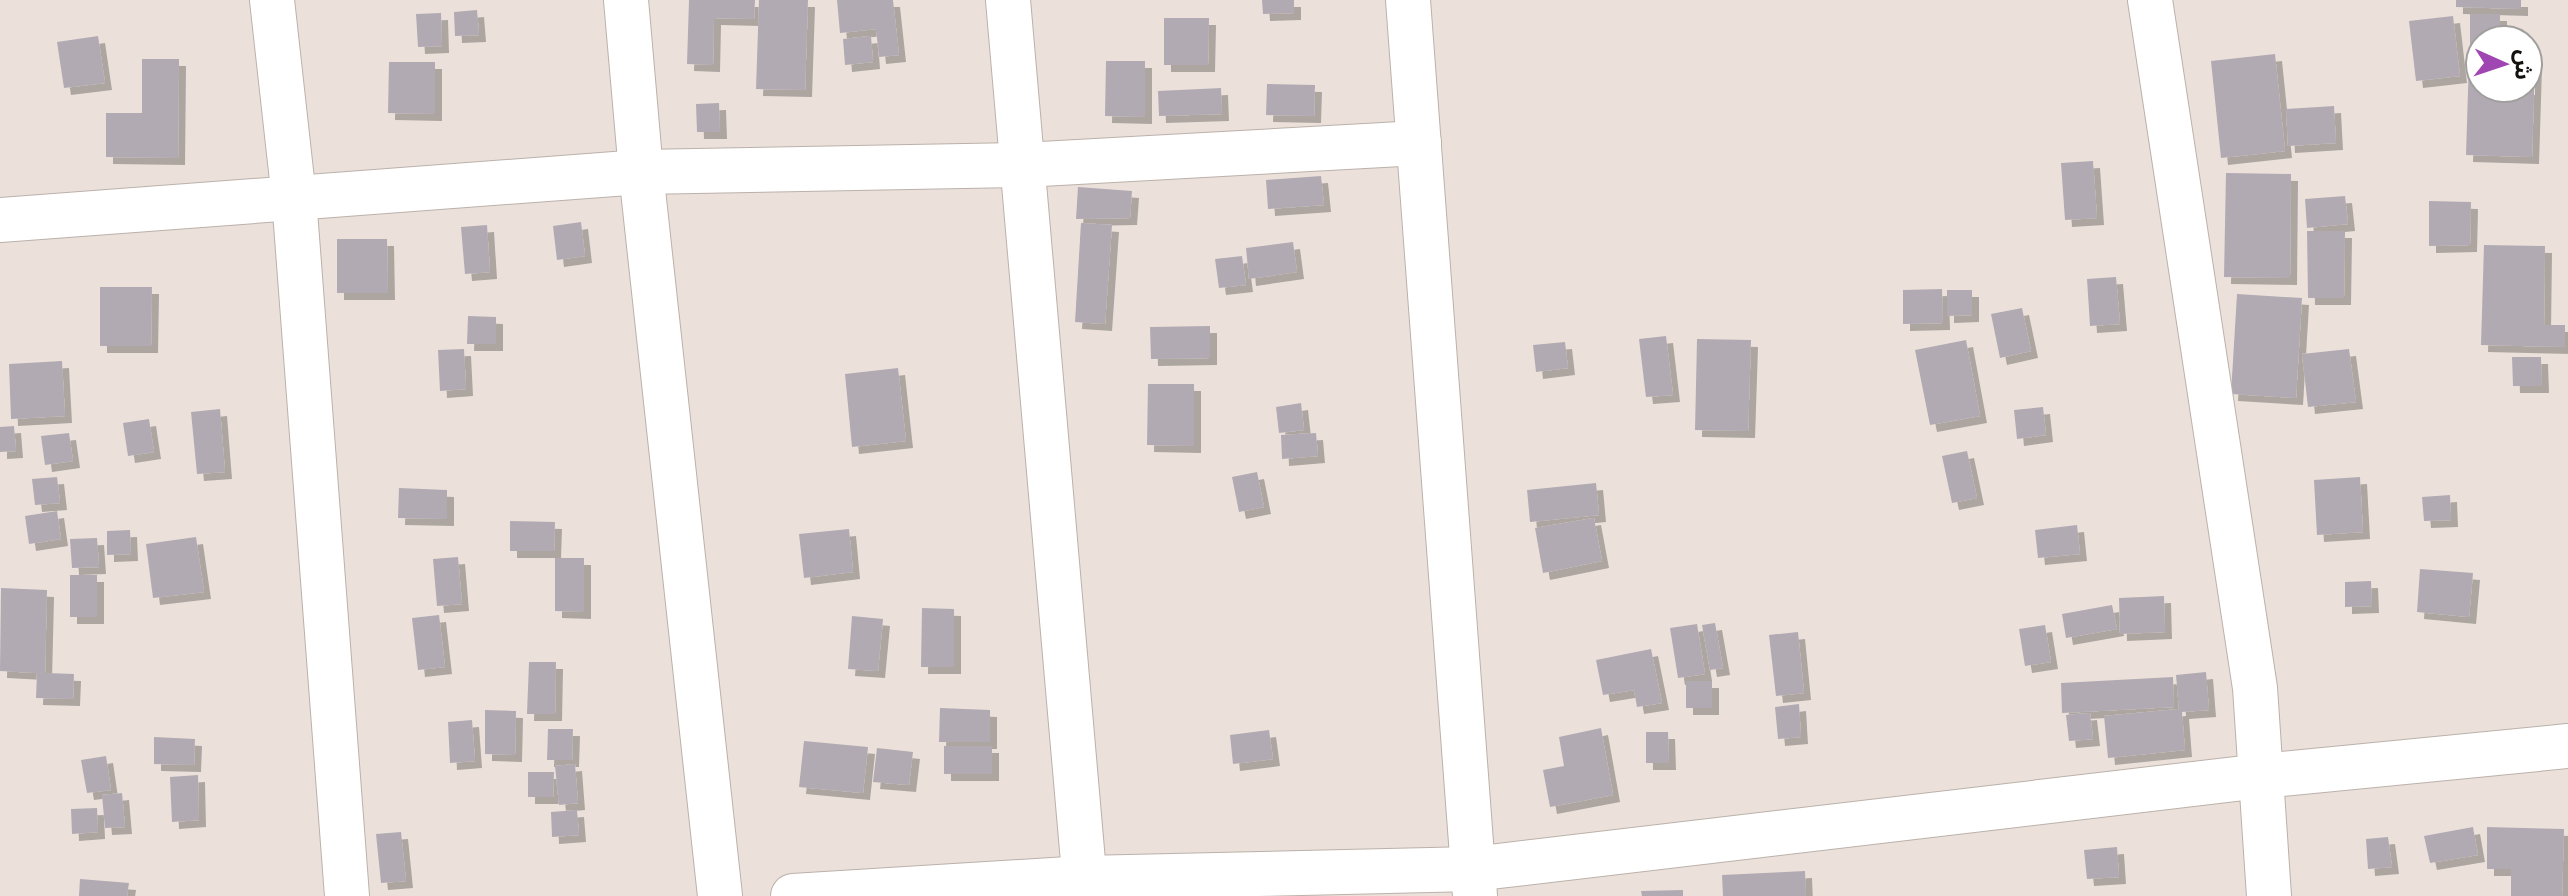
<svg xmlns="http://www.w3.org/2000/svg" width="2568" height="896" font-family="'PT Sans','Noto Sans Arabic',sans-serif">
	<defs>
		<filter id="shadow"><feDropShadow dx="7" dy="7" stdDeviation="0" flood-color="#0004"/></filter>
	</defs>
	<rect width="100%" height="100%" fill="#ebe1da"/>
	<!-- building -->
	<g fill="#b1aab3" filter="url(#shadow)">
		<path d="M689 0H755L754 19 714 18 713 65 687 64Z"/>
		<path d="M759 0H808L805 90 756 89Z"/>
		<path d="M837 0H893L899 55 879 57 876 29 840 33Z"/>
		<path d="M1262 0H1294V13L1263 14Z"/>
		<path d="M2456 0H2521V9L2456 7Z"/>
		<path d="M477 10 479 35 455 36 454 12Z"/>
		<path d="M441 13 442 46 418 47 416 14Z"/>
		<path d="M2470 14H2500V40H2480V51H2470Z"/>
		<path d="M2453 16 2460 76 2416 81 2409 21Z"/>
		<path d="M1164 18H1209L1208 65H1164Z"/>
		<path d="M98 36 105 83 64 88 57 42Z"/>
		<path d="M871 36 873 62 845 65 843 39Z"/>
		<path d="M2275 54 2285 151 2221 158 2211 61Z"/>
		<path d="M142 59H179L178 158 106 157V113H142Z"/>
		<path d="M2469 59H2480V88H2528V61H2535L2532 157 2466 155Z"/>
		<path d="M1106 61H1145V117L1105 116Z"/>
		<path d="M389 62H435V114L388 113Z"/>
		<path d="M1267 84 1315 85 1314 116 1266 115Z"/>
		<path d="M1221 88 1222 114 1159 116 1158 91Z"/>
		<path d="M719 103 720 132H697L696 104Z"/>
		<path d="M2334 106 2336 143 2288 146 2286 109Z"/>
		<path d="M2093 161 2097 218 2065 220 2061 163Z"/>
		<path d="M2226 173 2291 174 2290 278 2224 277Z"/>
		<path d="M1321 176 1324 205 1268 209 1266 180Z"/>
		<path d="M1078 187 1132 191 1130 218 1076 219Z"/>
		<path d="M2345 196 2348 224 2307 228 2305 199Z"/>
		<path d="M2429 201 2471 202 2470 245 2429 246Z"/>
		<path d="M581 222 585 256 557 260 553 226Z"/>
		<path d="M1081 223 1112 225 1105 324 1075 322Z"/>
		<path d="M487 225 490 272 465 274 461 227Z"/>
		<path d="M2307 231H2345L2344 298H2308Z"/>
		<path d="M337 239H387L388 293H337Z"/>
		<path d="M1293 242 1297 272 1249 279 1246 248Z"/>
		<path d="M2484 245 2545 246 2544 325H2565V347L2481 345Z"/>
		<path d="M1242 256 1246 285 1219 288 1215 259Z"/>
		<path d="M2116 277 2120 324 2090 326 2087 279Z"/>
		<path d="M100 287H152L151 346H100Z"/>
		<path d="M1942 289 1943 323 1903 324V290Z"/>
		<path d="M1947 290H1972V315L1947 316Z"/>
		<path d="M2237 294 2302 298 2296 398 2231 394Z"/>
		<path d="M2022 308 2031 351 2000 358 1991 314Z"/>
		<path d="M468 316 496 317V344H467Z"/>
		<path d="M1210 326V358L1151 359 1150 327Z"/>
		<path d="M1666 336 1673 395 1646 397 1639 339Z"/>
		<path d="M1697 339 1751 340 1748 431 1695 430Z"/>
		<path d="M1966 340 1980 416 1930 425 1915 350Z"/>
		<path d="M1565 342 1568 368 1536 372 1533 345Z"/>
		<path d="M464 349 466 389 440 391 438 350Z"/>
		<path d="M2349 349 2356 402 2308 407 2302 354Z"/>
		<path d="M2512 357H2541L2542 386H2513Z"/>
		<path d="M62 361 65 416 11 419 9 364Z"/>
		<path d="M898 368 906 441 852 447 845 374Z"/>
		<path d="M1148 384H1194V446L1147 445Z"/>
		<path d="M1301 403 1304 430 1279 433 1276 407Z"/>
		<path d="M2043 407 2046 435 2017 439 2014 410Z"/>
		<path d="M220 409 225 472 197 474 191 412Z"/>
		<path d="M149 419 154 452 128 456 123 423Z"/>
		<path d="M14 426 16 451 0 452V427Z"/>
		<path d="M69 433 73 461 45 465 41 436Z"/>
		<path d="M1316 433 1318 456 1282 459 1281 435Z"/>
		<path d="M1967 451 1977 498 1952 503 1942 456Z"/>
		<path d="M1257 472 1264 507 1239 512 1232 477Z"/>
		<path d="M57 477 60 503 35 505 32 479Z"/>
		<path d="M2360 477 2363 532 2317 535 2314 480Z"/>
		<path d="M1596 483 1599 515 1530 522 1527 490Z"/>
		<path d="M399 488 447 490V519L398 518Z"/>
		<path d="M2450 495 2451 520 2424 521 2422 497Z"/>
		<path d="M57 511 61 539 29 544 25 516Z"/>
		<path d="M1594 518 1602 561 1543 573 1535 528Z"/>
		<path d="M510 521 555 522 554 551H510Z"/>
		<path d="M2077 525 2080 554 2038 558 2035 530Z"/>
		<path d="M849 529 853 572 804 578 799 534Z"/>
		<path d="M130 530 131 554 107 555V531Z"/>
		<path d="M196 537 204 592 153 598 146 544Z"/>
		<path d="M97 538 99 567 72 568 70 539Z"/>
		<path d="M458 557 462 604 437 606 433 559Z"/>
		<path d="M555 558H584V612L555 611Z"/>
		<path d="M2420 569 2473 573 2469 617 2417 612Z"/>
		<rect x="70" y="575" width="27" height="42"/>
		<path d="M2371 581 2372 606 2345 607V582Z"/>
		<path d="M1 588 47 590 45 673 74 674 73 699 36 698 37 673 0 671Z"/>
		<path d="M2164 596 2165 632 2120 634 2119 598Z"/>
		<path d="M2112 605 2117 629 2066 638 2062 614Z"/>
		<path d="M922 608 954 609V667H921Z"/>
		<path d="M439 615 445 667 418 670 412 618Z"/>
		<path d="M852 616 883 619 878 671 848 669Z"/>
		<path d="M1715 623 1723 668 1710 670 1702 625Z"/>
		<path d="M1697 624 1705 674 1678 678 1670 628Z"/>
		<path d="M2045 625 2051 662 2025 666 2019 629Z"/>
		<path d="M1798 632 1804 693 1776 696 1769 635Z"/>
		<path d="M1651 649 1662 703 1637 707 1634 690 1603 695 1596 660Z"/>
		<path d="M529 662H556L555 714H527Z"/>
		<path d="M2206 672 2209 710 2182 712 2185 750 2108 758 2104 716 2179 709 2176 675Z"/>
		<path d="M2173 677 2174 707 2062 713 2061 683Z"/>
		<rect x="1686" y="681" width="26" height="27"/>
		<path d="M1799 704 1801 737 1778 739 1775 707Z"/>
		<path d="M940 708 990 710V742H939Z"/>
		<path d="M485 710 516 711 515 755 485 754Z"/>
		<path d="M2090 713 2093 739 2069 741 2066 715Z"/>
		<path d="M472 720 475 761 450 763 448 722Z"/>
		<path d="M1601 728 1613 795 1550 807 1543 770 1564 766 1559 737Z"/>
		<path d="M548 729H573L572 760H547Z"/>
		<path d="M1269 730 1273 759 1233 764 1230 735Z"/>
		<path d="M1646 732H1668L1669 763H1646Z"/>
		<path d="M154 737 195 739 194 765 154 764Z"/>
		<path d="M804 741 868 747 863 793 799 787Z"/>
		<rect x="944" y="746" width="48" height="28"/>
		<path d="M877 748 913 752 909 785 873 782Z"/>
		<path d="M106 756 111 790 87 793 81 760Z"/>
		<path d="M575 764 578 803 559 805 555 766Z"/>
		<path d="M528 772H554L553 797H528Z"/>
		<path d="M198 775 199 820 172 822 170 777Z"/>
		<path d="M122 793 125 827 105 828 102 795Z"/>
		<path d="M97 808 98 832 72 834 71 809Z"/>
		<path d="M577 810 579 835 552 837 551 812Z"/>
		<path d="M2473 827 2478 855 2430 863 2424 836Z"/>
		<path d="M2487 827 2564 829 2562 896H2511V869H2487Z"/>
		<path d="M401 832 406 881 381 883 376 834Z"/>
		<path d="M2388 837 2392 867 2368 869 2366 839Z"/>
		<path d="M2117 847 2119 877 2087 879 2084 850Z"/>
		<path d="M1805 871 1806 896H1723L1722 875Z"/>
		<path d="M80 879 129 883 127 896H79Z"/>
		<path d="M1683 890V896H1642L1641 891Z"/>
	</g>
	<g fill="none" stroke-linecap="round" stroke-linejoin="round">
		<defs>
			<g id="minor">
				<path d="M272 0 294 198 347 896"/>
				<path d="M626 0 641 172 720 896"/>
				<path d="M1008 0 1086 896"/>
				<path d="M2150 0 2255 688 2269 896"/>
				<path d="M0 220 641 172 1023 165 1419 143"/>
				<path d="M793 896 1084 878 1473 869 2261 776 2568 746"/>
			</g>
			<path id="major" d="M1408 0 1475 896"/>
		</defs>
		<!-- minor casing -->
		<use href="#minor" stroke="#bbb1aa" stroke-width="46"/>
		<!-- major casing -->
		<use href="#major" stroke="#bbb1aa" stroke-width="46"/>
		<!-- minor -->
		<use href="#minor" stroke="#fff" stroke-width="44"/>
		<!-- major -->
		<use href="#major" stroke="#fff" stroke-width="44"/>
	</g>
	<!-- north arrow -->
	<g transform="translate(2504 64) rotate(93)"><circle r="38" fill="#ffffff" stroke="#a19f9e" stroke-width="2"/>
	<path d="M0-6L14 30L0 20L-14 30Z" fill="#9f46b2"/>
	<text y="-12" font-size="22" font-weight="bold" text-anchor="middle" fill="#13100d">ش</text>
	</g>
</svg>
